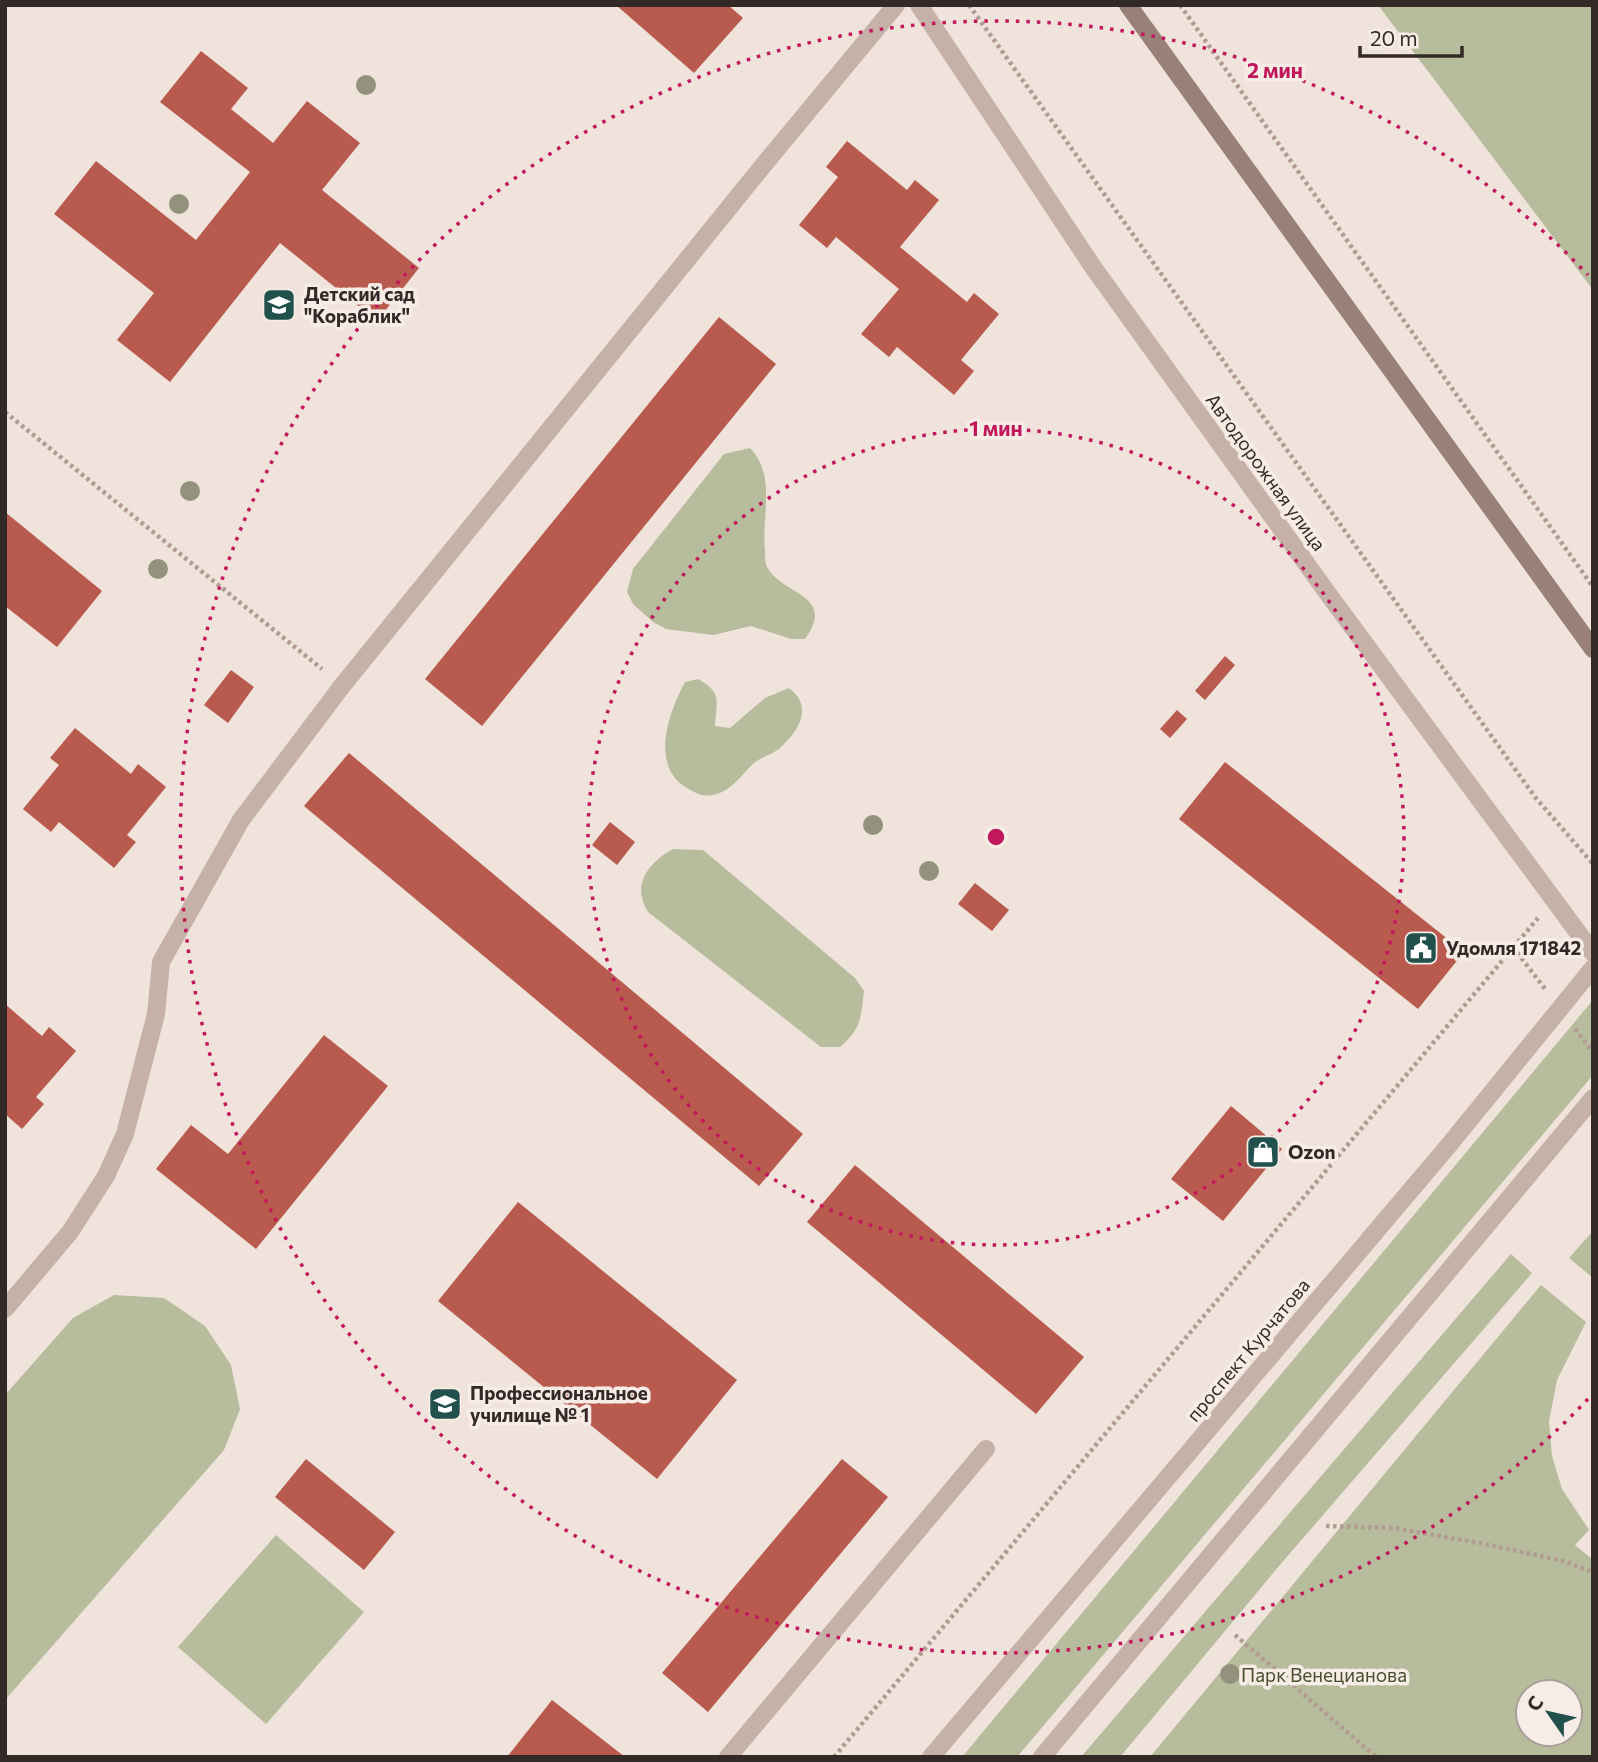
<svg xmlns="http://www.w3.org/2000/svg" width="1598" height="1762" font-family="Commissioner,sans-serif">
	<rect width="100%" height="100%" fill="#efe3db"/>
	<!-- green -->
	<g fill="#b6bc9c" fill-rule="evenodd">
		<path d="M1378 5H1593V290Z"/>
		<path d="M750 448C777 476 761 516 765 551 765 555 765 563 767 567 783 596 837 594 805 639H791L751 626 713 635 666 629 653 622 633 604 627 592 633 569 724 454Z"/>
		<path d="M698 679C723 693 716 701 715 726L730 728 765 698 789 688C813 706 800 729 782 746 775 754 762 756 754 763 742 774 730 793 712 795 702 797 696 793 687 788 649 766 669 712 685 682Z"/>
		<path d="M673 849 703 850 855 978 864 991C861 1017 861 1030 840 1047H821L648 912C631 885 648 863 673 849Z"/>
		<path d="M1593 1000V1075L1017 1757H962Z"/>
		<path d="M1593 1231V1278L1569 1258Z"/>
		<path d="M1511 1254 1532 1273 1279 1566 1120 1757H1081Z"/>
		<path d="M1541 1285 1586 1322 1557 1380 1549 1421 1552 1456 1562 1489 1589 1530 1575 1545 1593 1560V1757H1150ZM1528 1692H1570V1734H1528Z"/>
		<path d="M114 1295 164 1298 205 1326 231 1365 240 1409 224 1450 5 1700V1395L73 1318Z"/>
		<path d="M276 1535 364 1612 266 1724 178 1647Z"/>
	</g>
	<!-- building -->
	<g fill="#b95a4e">
		<path d="M616 5H728L743 18 694 73Z"/>
		<path d="M201 51 248 88 231 109 273 143 307 101 360 143 322 190 419 268 377 321 280 243 170 382 117 340 154 293 54 214 96 161 196 240 250 172 160 102Z"/>
		<path d="M847 141 907 190 915 180 939 200 900 247 967 302 974 293 999 314 961 360 974 371 954 395 897 347 889 357 861 334 899 289 836 237 827 248 799 225 838 177 826 167Z"/>
		<path d="M719 317 776 364 482 726 425 679Z"/>
		<path d="M5 512 102 591 57 647 5 606Z"/>
		<path d="M1225 656 1235 665 1205 700 1195 691Z"/>
		<path d="M231 670 254 687 228 723 204 705Z"/>
		<path d="M1177 710 1187 719 1170 738 1160 729Z"/>
		<path d="M75 728 131 774 138 764 166 787 127 835 136 842 114 868 59 822 51 832 23 809 59 765 50 758Z"/>
		<path d="M349 753 803 1134 759 1186 304 806Z"/>
		<path d="M1225 762 1464 952 1418 1009 1179 819Z"/>
		<path d="M610 822 635 842 617 865 592 845Z"/>
		<path d="M975 883 1009 910 992 931 958 904Z"/>
		<path d="M5 1004 42 1036 49 1027 76 1051 36 1097 44 1104 22 1129 5 1114Z"/>
		<path d="M324 1035 388 1086 256 1249 156 1169 191 1125 228 1154Z"/>
		<path d="M1231 1106 1282 1149 1223 1221 1171 1179Z"/>
		<path d="M855 1165 1084 1357 1036 1414 807 1222Z"/>
		<path d="M518 1202 737 1380 657 1479 438 1301Z"/>
		<path d="M306 1459 395 1532 364 1570 275 1497Z"/>
		<path d="M842 1459 888 1497 708 1712 662 1673Z"/>
		<path d="M552 1700 625 1757H507Z"/>
	</g>
	<g fill="none" stroke-linecap="round" stroke-linejoin="round">
		<!-- path -->
		<g stroke="#b19b92" stroke-width="4.5" stroke-dasharray="3.5 3.5" stroke-linecap="butt">
			<path d="M969 5 1535 797 1593 864"/>
			<path d="M1180 5 1593 587"/>
			<path d="M5 412 322 669"/>
			<path d="M1513 947 1545 989"/>
			<path d="M1575 1029 1593 1052"/>
			<path d="M1326 1526 1393 1528 1485 1544 1563 1561 1593 1572"/>
			<path d="M1235 1635 1376 1757"/>
			<path d="M834 1757 1538 918"/>
		</g>
		<!-- service -->
		<g stroke="#c5b1a8" stroke-width="18">
			<path d="M5 1309 70 1232 106 1176 125 1134 156 1014 161 962 241 820 342 686 766 162 896 5"/>
			<path d="M728 1757 986 1449"/>
		</g>
		<!-- minor -->
		<path stroke="#c5b1a8" stroke-width="18" d="M919 5 1093 267 1326 591 1593 953"/>
		<!-- tertiary -->
		<g stroke="#c5b1a8" stroke-width="18">
			<path d="M931 1757 1449 1145 1593 968"/>
			<path d="M1042 1757 1593 1098"/>
		</g>
		<!-- secondary -->
		<path stroke="#99817a" stroke-width="18" d="M1128 5 1593 649"/>
	</g>
	<!-- trees -->
	<g fill="#93927c">
		<circle cx="366" cy="85" r="10"/>
		<circle cx="179" cy="204" r="10"/>
		<circle cx="190" cy="491" r="10"/>
		<circle cx="158" cy="569" r="10"/>
		<circle cx="873" cy="825" r="10"/>
		<circle cx="929" cy="871" r="10"/>
		<circle cx="1230" cy="1674" r="10"/>
	</g>
	<!-- distance rings -->
	<g fill="none" stroke="#c2185b" stroke-width="3.5" stroke-dasharray="3.5 7">
		<circle cx="996" cy="837" r="408"/>
		<path d="M1588 1399A816 816 0 1 1 1588 275"/>
	</g>
	<!-- icons -->
	<defs>
		<symbol id="school-square" viewBox="-11 -11 22 22"><rect x="-9" y="-9" width="18" height="18" rx="4" fill="#21504d" stroke="#f7ede6"/><path d="M0-5L7-2L0 1L-7-2ZM-4 1L0 2.5L4 1V4Q0 6-4 4Z" fill="#fff"/></symbol>
		<symbol id="civic-square" viewBox="-11 -11 22 22"><rect x="-9" y="-9" width="18" height="18" rx="4" fill="#21504d" stroke="#f7ede6"/><path d="M-.6-6.5H3V-4.5H.6V-3L4-1V1h2V6H-6V1h2V-1L-.6-3ZM-1.2 2.5V6h2.4V2.5Z" fill="#fff"/></symbol>
		<symbol id="shop-square" viewBox="-11 -11 22 22"><rect x="-9" y="-9" width="18" height="18" rx="4" fill="#21504d" stroke="#f7ede6"/><path d="M-5-2.5h2.3a2.7 3.5 0 0 1 5.4 0H5L5.5 6h-11ZM-1.5-2.5h3a1.5 2.3 0 0 0-3 0Z" fill="#fff"/></symbol>
		<symbol id="university-square" viewBox="-11 -11 22 22"><rect x="-9" y="-9" width="18" height="18" rx="4" fill="#21504d" stroke="#f7ede6"/><path d="M0-5L7-2L0 1L-7-2ZM-4 1L0 2.5L4 1V4Q0 6-4 4Z" fill="#fff"/></symbol>
	</defs>
	<g fill-rule="evenodd">
		<use href="#school-square" x="260" y="286" width="38" height="38"/>
		<use href="#civic-square" x="1402" y="929" width="38" height="38"/>
		<use href="#shop-square" x="1244" y="1133" width="38" height="38"/>
		<use href="#university-square" x="426" y="1385" width="38" height="38"/>
	</g>
	<g text-anchor="middle" stroke-width="7" stroke-linejoin="round" paint-order="stroke">
		<!-- poi labels -->
		<g font-size="19" font-weight="bold" fill="#332927" stroke="#f7ede6" text-anchor="start">
			<text x="304" y="301">Детский сад<tspan x="304" dy="22">"Кораблик"</tspan></text>
			<text x="1446" y="955">Удомля 171842</text>
			<text x="1288" y="1159">Ozon</text>
			<text x="470" y="1400">Профессиональное<tspan x="470" dy="22">училище № 1</tspan></text>
		</g>
		<!-- street labels -->
		<g font-size="19" fill="#332927" stroke="#f7ede6">
			<text transform="translate(1266 472) rotate(54)" y="7">Автодорожная улица</text>
			<text transform="translate(1248 1350) rotate(-50)" y="7">проспект Курчатова</text>
		</g>
		<!-- park labels -->
		<g font-size="19" fill="#474f2e" stroke="#f7ede6">
			<text x="1324" y="1682">Парк Венецианова</text>
		</g>
	</g>
	<circle cx="996" cy="837" r="10" fill="#c2185b" stroke="#f7ede6" stroke-width="3.5"/>
	<g font-size="21" text-anchor="middle" font-weight="bold" fill="#c2185b" stroke="#f7ede6" stroke-width="7" stroke-linejoin="round" paint-order="stroke">
		<text x="1275" y="78">2 мин</text>
		<text x="996" y="436">1 мин</text>
	</g>
	<!-- border -->
	<rect width="1598" height="1762" fill="none" stroke="#332927" stroke-width="14"/>
	<!-- north arrow -->
	<g transform="translate(1549 1713) rotate(304)"><circle r="33" fill="#f7ede6" stroke="#a99f9a" stroke-width="2"/>
	<path d="M0-5L12 26L0 18L-12 26Z" fill="#21504d"/>
	<text y="-10" font-size="19" font-weight="bold" text-anchor="middle" fill="#332927">С</text>
	</g>
	<!-- scale -->
	<path d="M1360 46v10h102v-10" fill="none" stroke="#332927" stroke-width="3.5"/>
	<text x="1370" y="46" font-size="21" fill="#332927" stroke="#f7ede6" stroke-width="5" paint-order="stroke">20 m</text>
</svg>
